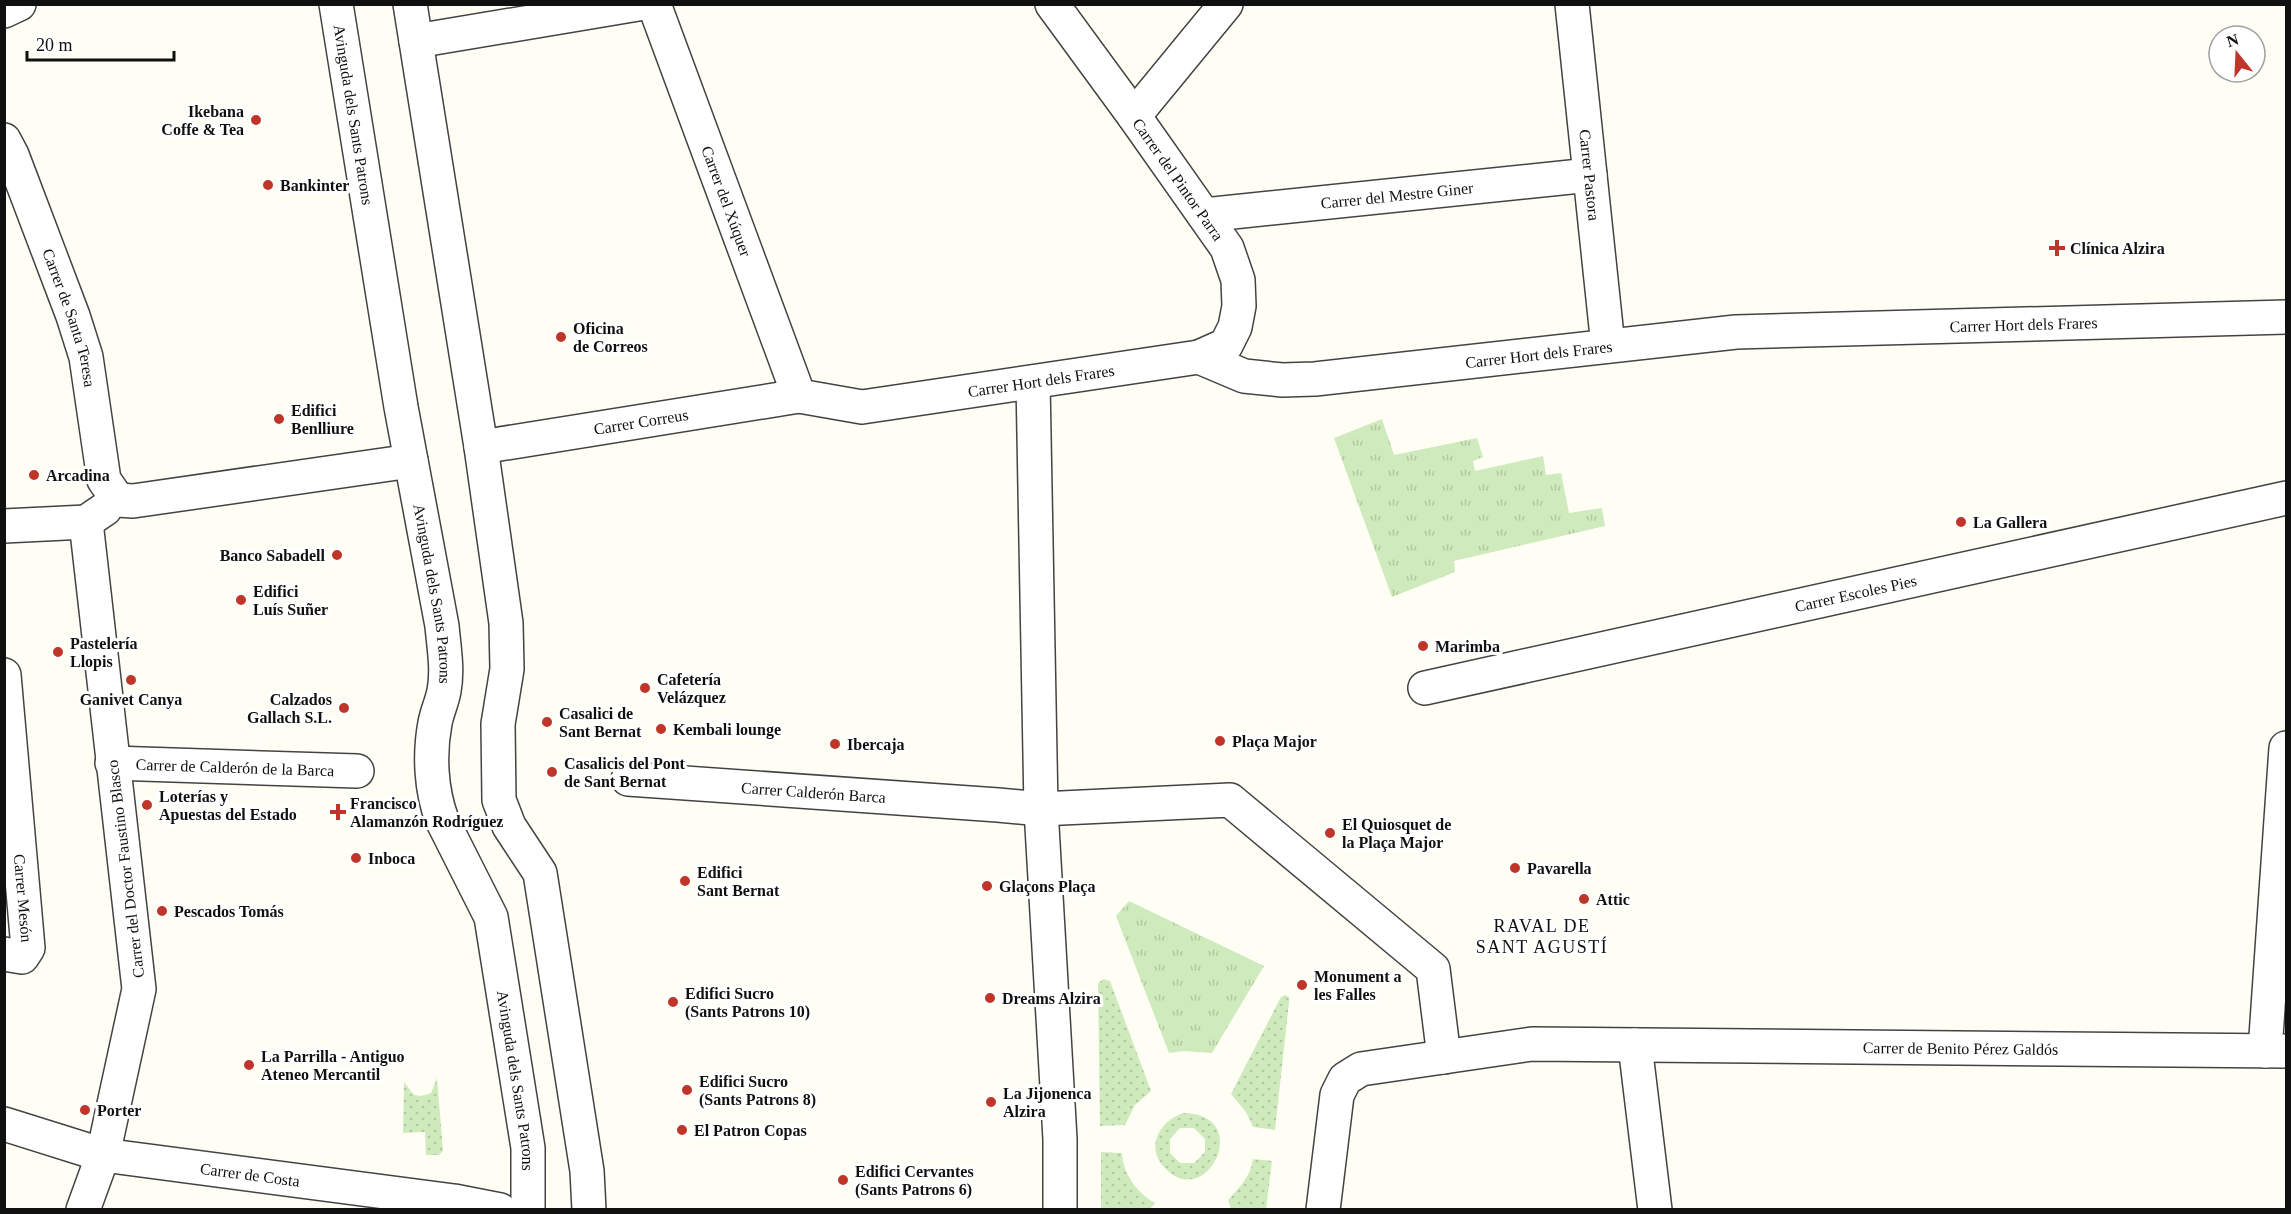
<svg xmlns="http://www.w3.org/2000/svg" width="2291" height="1214" font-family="Georgia,serif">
	<defs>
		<pattern id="grass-tufts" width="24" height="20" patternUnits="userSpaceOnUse" patternTransform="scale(1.5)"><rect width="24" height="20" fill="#cfeabd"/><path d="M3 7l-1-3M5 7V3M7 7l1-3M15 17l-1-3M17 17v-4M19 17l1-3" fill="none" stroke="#b1c8a1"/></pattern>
		<pattern id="garden-dots" width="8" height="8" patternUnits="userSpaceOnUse" patternTransform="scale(1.5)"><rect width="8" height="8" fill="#cfeabd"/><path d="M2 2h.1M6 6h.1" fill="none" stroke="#b1c8a1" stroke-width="1.8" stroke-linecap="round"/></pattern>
	</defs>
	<rect width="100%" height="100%" fill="#fffef4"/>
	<!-- grass -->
	<g fill="url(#grass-tufts)">
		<path d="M1382 419 1394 455 1477 438 1483 457 1473 461 1475 471 1543 456 1546 475 1561 473 1569 513 1602 508 1605 526 1454 561 1455 572 1392 597 1334 438Z"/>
		<path d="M1129 901 1264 966 1212 1053 1183 1051 1169 1053 1116 916Z"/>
	</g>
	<!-- garden -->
	<g fill="url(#garden-dots)" fill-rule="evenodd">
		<path d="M1104 979 1110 981 1151 1091 1135 1105 1125 1125 1100 1126 1098 983Z"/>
		<path d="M1285 995 1289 997V1002L1275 1130 1253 1127 1246 1112 1231 1094 1281 997Z"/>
		<path d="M437 1078 443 1151 439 1155H426L425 1132 403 1133 404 1082 414 1095 422 1096 431 1093Z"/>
		<path d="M1183 1113C1256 1114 1206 1214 1164 1167 1145 1146 1160 1121 1183 1113ZM1180 1128H1194L1205 1139V1152L1194 1163H1180L1170 1153V1139Z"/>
		<path d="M1101 1152 1122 1153C1123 1174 1137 1193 1155 1203L1150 1209H1101Z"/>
		<path d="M1253 1159 1272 1161 1266 1209H1231L1228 1200C1239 1188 1251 1176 1253 1159Z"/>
	</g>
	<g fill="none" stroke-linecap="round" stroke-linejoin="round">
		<defs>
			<g id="street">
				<path id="s1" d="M336 4 401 407 442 626C444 648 448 670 444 691 442 702 437 712 435 723 429 755 431 790 442 820L491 917 528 1148V1210"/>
				<path d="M410 4 481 447 506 623 507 669 498 724 499 800 509 826 540 873 587 1171 589 1210"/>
				<path id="s2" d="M654 4 799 396"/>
				<path id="s3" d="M1052 4 1134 116 1227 248 1238 280 1239 306 1235 327 1226 345 1199 357"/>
				<path id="s4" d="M1572 4 1608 346"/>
				<path d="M4 11 19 4"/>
				<path d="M416 41 638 4"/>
				<path d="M1134 116 1226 4"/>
				<path id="s5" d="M4 140 12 155 73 316 86 357 104 480 118 500"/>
				<path id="s6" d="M1204 215 1590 175"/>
				<path d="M1033 382 1041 809 1060 1139V1210"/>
				<path id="s7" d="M481 447 799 396 862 407 1199 357 1244 376 1282 380 1315 379 1736 332 2286 317"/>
				<path d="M118 500 133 501 411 461"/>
				<path d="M4 526 86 522 105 509"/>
				<path id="s8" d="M4 675 28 948 22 957 4 954"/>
				<path id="s9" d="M1425 688 2286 498"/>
				<path id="s10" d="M112 763 357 771"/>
				<path id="s11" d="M628 779 998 805 1041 809 1230 800 1433 969 1444 1057"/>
				<path d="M1635 1045 1655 1210"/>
				<path d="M2265 1051 2286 748"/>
				<path id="s12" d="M4 1124 103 1155 454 1201 500 1210"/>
				<path d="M83 1210 103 1155 139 989 86 522"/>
				<path id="s13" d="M1323 1210 1337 1095 1345 1079 1361 1069 1532 1044 2286 1051"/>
			</g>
		</defs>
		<!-- street casing -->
		<use href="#street" stroke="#434343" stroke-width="36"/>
		<!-- street -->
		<use href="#street" stroke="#fff" stroke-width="33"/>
	</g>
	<!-- markers -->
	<g fill="#bf352a" stroke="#fff" stroke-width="2">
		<circle cx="256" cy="120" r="6"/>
		<circle cx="268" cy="185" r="6"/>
		<path d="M2054 239h6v6h6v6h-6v6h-6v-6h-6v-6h6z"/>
		<circle cx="561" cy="337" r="6"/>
		<circle cx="279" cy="419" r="6"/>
		<circle cx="34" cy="475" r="6"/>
		<circle cx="1961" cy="522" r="6"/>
		<circle cx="337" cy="555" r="6"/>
		<circle cx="241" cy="600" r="6"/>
		<circle cx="1423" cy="646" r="6"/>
		<circle cx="58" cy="652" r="6"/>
		<circle cx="131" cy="680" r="6"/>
		<circle cx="645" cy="688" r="6"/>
		<circle cx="344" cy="708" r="6"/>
		<circle cx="547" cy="722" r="6"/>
		<circle cx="661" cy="729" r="6"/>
		<circle cx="1220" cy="741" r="6"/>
		<circle cx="835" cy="744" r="6"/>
		<circle cx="552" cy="772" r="6"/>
		<circle cx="147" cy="805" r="6"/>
		<path d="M335 803h6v6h6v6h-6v6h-6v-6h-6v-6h6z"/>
		<circle cx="1330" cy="833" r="6"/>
		<circle cx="356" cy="858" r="6"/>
		<circle cx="1515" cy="868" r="6"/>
		<circle cx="685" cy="881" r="6"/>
		<circle cx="987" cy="886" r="6"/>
		<circle cx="1584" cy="899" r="6"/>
		<circle cx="162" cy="911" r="6"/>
		<circle cx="1302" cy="985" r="6"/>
		<circle cx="990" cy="998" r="6"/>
		<circle cx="673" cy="1002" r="6"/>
		<circle cx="249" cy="1065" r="6"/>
		<circle cx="687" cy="1090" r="6"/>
		<circle cx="991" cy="1102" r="6"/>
		<circle cx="85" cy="1110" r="6"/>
		<circle cx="682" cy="1130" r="6"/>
		<circle cx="843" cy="1180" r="6"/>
	</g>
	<g text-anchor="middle" stroke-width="6" stroke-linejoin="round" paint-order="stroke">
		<!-- poi labels -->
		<g font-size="16" font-weight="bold" fill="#101010" stroke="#fff" text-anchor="start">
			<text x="244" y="117" text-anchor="end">Ikebana<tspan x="244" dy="18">Coffe &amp; Tea</tspan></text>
			<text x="280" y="191">Bankinter</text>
			<text x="2070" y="254">Clínica Alzira</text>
			<text x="573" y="334">Oficina<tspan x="573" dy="18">de Correos</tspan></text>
			<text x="291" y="416">Edifici<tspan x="291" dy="18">Benlliure</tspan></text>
			<text x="46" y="481">Arcadina</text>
			<text x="1973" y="528">La Gallera</text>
			<text x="325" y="561" text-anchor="end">Banco Sabadell</text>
			<text x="253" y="597">Edifici<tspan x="253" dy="18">Luís Suñer</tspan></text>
			<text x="70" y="649">Pastelería<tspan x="70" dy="18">Llopis</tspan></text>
			<text x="1435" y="652">Marimba</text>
			<text x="657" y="685">Cafetería<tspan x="657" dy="18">Velázquez</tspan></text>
			<text x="131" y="705" text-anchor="middle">Ganivet Canya</text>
			<text x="332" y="705" text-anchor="end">Calzados<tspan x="332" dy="18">Gallach S.L.</tspan></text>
			<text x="559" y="719">Casalici de<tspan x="559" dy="18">Sant Bernat</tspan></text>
			<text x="673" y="735">Kembali lounge</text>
			<text x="1232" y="747">Plaça Major</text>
			<text x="847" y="750">Ibercaja</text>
			<text x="564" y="769">Casalicis del Pont<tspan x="564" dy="18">de Sant Bernat</tspan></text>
			<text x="159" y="802">Loterías y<tspan x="159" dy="18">Apuestas del Estado</tspan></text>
			<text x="350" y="809">Francisco<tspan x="350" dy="18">Alamanzón Rodríguez</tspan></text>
			<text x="1342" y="830">El Quiosquet de<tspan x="1342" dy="18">la Plaça Major</tspan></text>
			<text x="368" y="864">Inboca</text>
			<text x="1527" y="874">Pavarella</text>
			<text x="697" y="878">Edifici<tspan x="697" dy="18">Sant Bernat</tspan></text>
			<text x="999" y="892">Glaçons Plaça</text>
			<text x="1596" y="905">Attic</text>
			<text x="174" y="917">Pescados Tomás</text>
			<text x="1314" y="982">Monument a<tspan x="1314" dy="18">les Falles</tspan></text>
			<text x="685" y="999">Edifici Sucro<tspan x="685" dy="18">(Sants Patrons 10)</tspan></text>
			<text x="1002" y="1004">Dreams Alzira</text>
			<text x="261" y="1062">La Parrilla - Antiguo<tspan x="261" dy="18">Ateneo Mercantil</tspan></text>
			<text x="699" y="1087">Edifici Sucro<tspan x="699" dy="18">(Sants Patrons 8)</tspan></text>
			<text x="1003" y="1099">La Jijonenca<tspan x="1003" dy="18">Alzira</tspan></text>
			<text x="97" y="1116">Porter</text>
			<text x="694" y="1136">El Patron Copas</text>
			<text x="855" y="1177">Edifici Cervantes<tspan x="855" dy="18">(Sants Patrons 6)</tspan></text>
		</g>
		<!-- street labels -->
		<g font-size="16" fill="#101010" stroke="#fff">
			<text dy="6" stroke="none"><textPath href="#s1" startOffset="112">Avinguda dels Sants Patrons</textPath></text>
			<text dy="6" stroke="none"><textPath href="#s4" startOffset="172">Carrer Pastora</textPath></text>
			<text dy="6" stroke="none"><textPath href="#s3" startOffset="216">Carrer del Pintor Parra</textPath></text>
			<text dy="6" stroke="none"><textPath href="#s6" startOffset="194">Carrer del Mestre Giner</textPath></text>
			<text dy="6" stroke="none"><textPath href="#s2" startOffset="210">Carrer del Xúquer</textPath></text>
			<text dy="6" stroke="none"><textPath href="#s5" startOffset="190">Carrer de Santa Teresa</textPath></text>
			<text dy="6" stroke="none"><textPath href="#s7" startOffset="1558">Carrer Hort dels Frares</textPath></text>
			<text dy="6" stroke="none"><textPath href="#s7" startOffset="1072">Carrer Hort dels Frares</textPath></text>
			<text dy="6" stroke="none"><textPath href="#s7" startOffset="567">Carrer Hort dels Frares</textPath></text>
			<text dy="6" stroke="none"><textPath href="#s7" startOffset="162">Carrer Correus</textPath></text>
			<text dy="6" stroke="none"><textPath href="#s9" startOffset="441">Carrer Escoles Pies</textPath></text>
			<text dy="6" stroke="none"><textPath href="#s1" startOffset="598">Avinguda dels Sants Patrons</textPath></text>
			<text dy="6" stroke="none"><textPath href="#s10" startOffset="123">Carrer de Calderón de la Barca</textPath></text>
			<text dy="6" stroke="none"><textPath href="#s11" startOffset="186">Carrer Calderón Barca</textPath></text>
			<text transform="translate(125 869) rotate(-97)" y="6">Carrer del Doctor Faustino Blasco</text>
			<text dy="6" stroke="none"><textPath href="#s8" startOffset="224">Carrer Mesón</textPath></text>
			<text dy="6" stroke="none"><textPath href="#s13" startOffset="754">Carrer de Benito Pérez Galdós</textPath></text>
			<text dy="6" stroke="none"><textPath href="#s1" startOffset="1102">Avinguda dels Sants Patrons</textPath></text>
			<text dy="6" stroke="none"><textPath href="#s12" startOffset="252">Carrer de Costa</textPath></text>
		</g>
		<!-- neighbourhood labels -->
		<g font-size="18" letter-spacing="1.5" fill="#101010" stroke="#fff">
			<text x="1542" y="932">RAVAL DE<tspan x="1542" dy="21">SANT AGUSTÍ</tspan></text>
		</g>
	</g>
	<!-- border -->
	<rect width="2291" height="1214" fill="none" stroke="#101010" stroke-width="12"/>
	<!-- north arrow -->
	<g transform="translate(2237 54) rotate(342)"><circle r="28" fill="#ffffff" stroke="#9f9f9f" stroke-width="1.5"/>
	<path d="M0-4.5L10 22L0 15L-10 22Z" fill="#bf352a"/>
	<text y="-9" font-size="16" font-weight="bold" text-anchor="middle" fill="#101010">N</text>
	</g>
	<!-- scale -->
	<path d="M27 51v9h147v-9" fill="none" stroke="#101010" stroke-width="3"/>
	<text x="36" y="51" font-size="18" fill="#101010" stroke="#ffffff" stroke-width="4.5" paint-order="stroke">20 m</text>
</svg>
